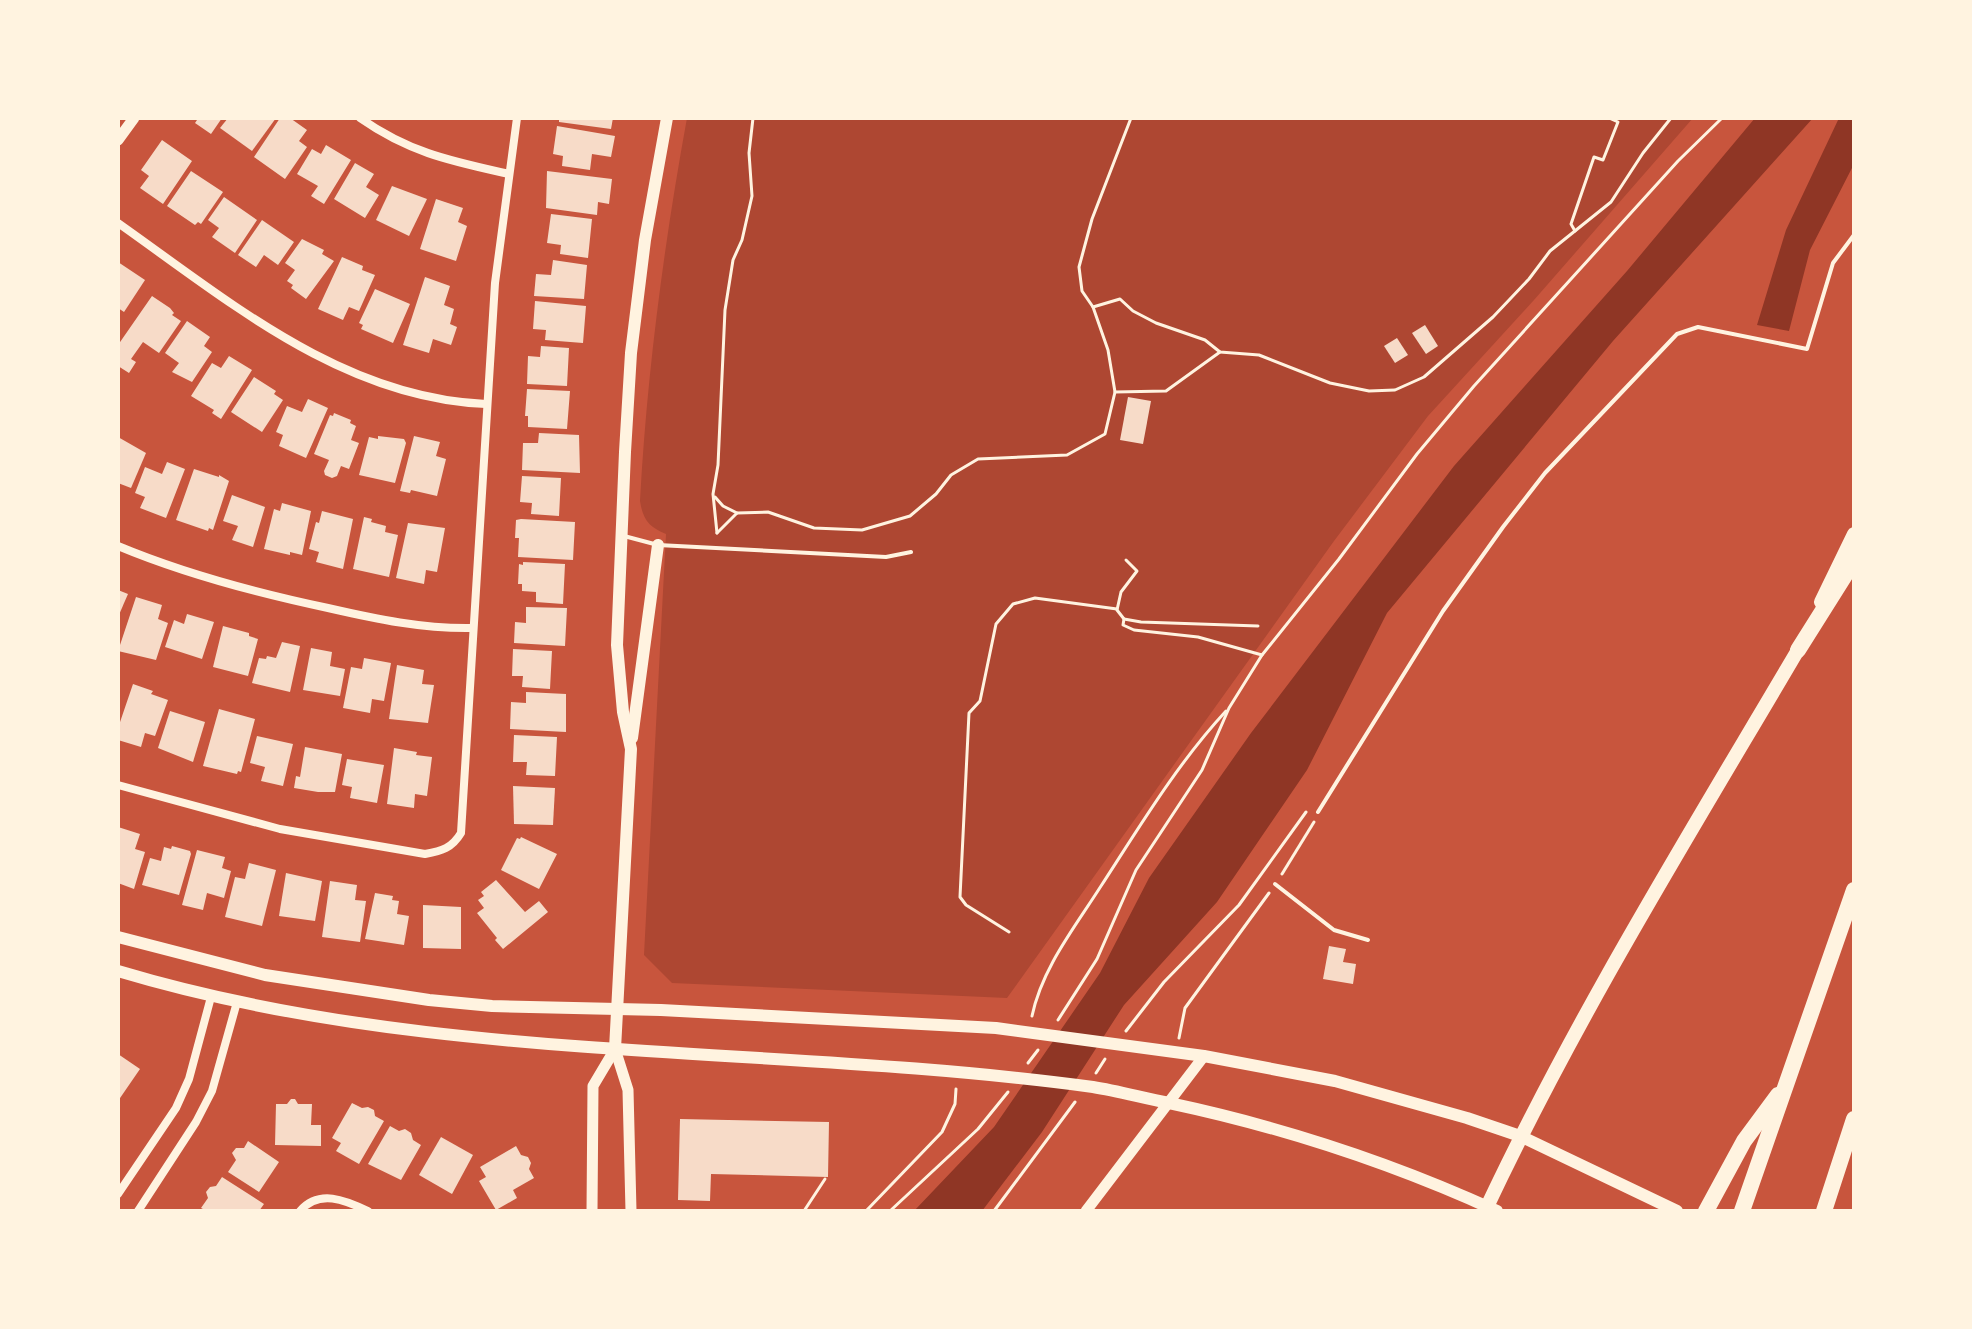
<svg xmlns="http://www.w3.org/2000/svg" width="1972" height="1329" font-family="'Titillium Web',sans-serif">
	<rect width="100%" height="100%" fill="#c8553d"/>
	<!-- green -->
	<path fill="#ae4732" d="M687 118H1693L1534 300 1428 416 1334 541 1007 998 672 983 644 955 666 534C649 527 643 520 640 501 647 373 664 244 687 118Z"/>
	<!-- water -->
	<g fill="#8f3625">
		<path d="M1755 118H1813L1613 341 1387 613 1307 770 1217 902 1124 1005 1042 1132 982 1211H914L994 1127 1100 973 1149 878 1251 733 1454 466 1627 271Z"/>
		<path d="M1839 118H1854V164L1810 250 1789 331 1757 325 1786 230Z"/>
	</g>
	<!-- building -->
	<g fill="#f7dbc8">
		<path d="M193 118H222L211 134 195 123 197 120Z"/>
		<path d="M228 118H276L252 151 220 128Z"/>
		<path d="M280 118H290L307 130 299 141 307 147 285 179 254 157Z"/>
		<path d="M559 118H613L611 129 559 122Z"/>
		<path d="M557 126 615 136 611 157 592 154 590 170 562 166 563 156 553 154Z"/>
		<path d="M162 140 192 161 163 204 140 188 149 176 141 170Z"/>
		<path d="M326 145 351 160 324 204 311 196 318 186 297 174 312 149 321 154Z"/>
		<path d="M355 163 374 174 366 187 379 195 365 218 334 199Z"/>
		<path d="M191 171 223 192 201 224 198 222 195 225 167 206Z"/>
		<path d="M547 171 612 179 609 204 598 202 597 215 546 208Z"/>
		<path d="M392 186 427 199 409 236 376 220Z"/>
		<path d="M224 197 257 220 235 253 212 237 219 228 208 220Z"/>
		<path d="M436 199 463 208 458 222 467 226 456 261 420 249Z"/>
		<path d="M551 214 592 219 588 258 560 254 561 245 547 243Z"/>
		<path d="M262 220 294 242 278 265 264 255 256 267 238 255Z"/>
		<path d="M302 239 324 250 322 254 334 261 306 299 291 288 293 285 287 281 295 270 285 263Z"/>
		<path d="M342 257 363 266 362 270 375 275 359 311 349 307 343 320 318 309Z"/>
		<path d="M553 260 587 265 584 299 534 296 536 274 551 275Z"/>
		<path d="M118 262 145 280 124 312 118 308Z"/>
		<path d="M425 277 450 286 444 305 454 309 450 324 457 327 451 345 433 339 429 353 403 345Z"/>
		<path d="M375 289 410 304 393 343 361 329 363 325 359 323Z"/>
		<path d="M152 296 170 308 174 313 172 315 181 321 159 353 143 342 131 359 136 362 129 373 118 366V345Z"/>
		<path d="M535 301 586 306 583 343 545 340 546 330 533 329Z"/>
		<path d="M187 321 210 337 204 346 212 352 192 382 172 372 179 363 165 353Z"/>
		<path d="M1425 325 1438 346 1426 354 1412 333Z"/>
		<path d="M1397 338 1408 355 1395 363 1384 346Z"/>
		<path d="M541 346 569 348 567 386 527 384 528 356 540 357Z"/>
		<path d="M229 356 252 370 221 419 212 413 214 410 191 396 212 363 221 368Z"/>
		<path d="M254 377 276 391 274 394 283 400 262 432 231 412Z"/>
		<path d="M527 389 570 391 567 429 528 427V416H525Z"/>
		<path d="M1128 397 1151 401 1143 444 1120 440Z"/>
		<path d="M308 399 328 408 306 458 279 446 283 435 276 432 287 406 302 412Z"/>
		<path d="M334 413 351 420 350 423 356 426 351 440 359 443 349 469 341 466 337 476 332 478 325 475 324 471 329 460 314 454 330 415 333 416Z"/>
		<path d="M539 433 579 435 580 473 522 470 523 443H538Z"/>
		<path d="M378 436 404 439 406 443 395 483 359 475 369 437 378 439Z"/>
		<path d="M414 436 440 442 436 456 446 459 437 496 411 490 410 493 400 491Z"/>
		<path d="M118 437 146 453 131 488 118 483Z"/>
		<path d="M167 462 185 469 166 518 140 508 145 497 135 493 145 467 162 474Z"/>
		<path d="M194 469 219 477V475L229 481 213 530 209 528 208 531 176 520Z"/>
		<path d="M522 476 561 478 559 516 531 514 532 503 520 502Z"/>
		<path d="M232 495 265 507 253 547 232 540 238 526 223 521Z"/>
		<path d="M282 503 311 511 302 555 290 552V555L264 549 274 509 280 511Z"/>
		<path d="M322 511 353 519 343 569 316 562 319 552 309 549 316 522 319 523Z"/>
		<path d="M364 517 372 519 371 522 386 526 385 532 398 535 389 577 353 569Z"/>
		<path d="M521 519 575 522 573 560 518 557 519 538H515L516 520Z"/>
		<path d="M408 523 445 528 437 572 426 570 424 584 396 578Z"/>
		<path d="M523 562 565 564 563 604 536 602V592L522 591V584H518L519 564 523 565Z"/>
		<path d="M118 590 128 594 118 617Z"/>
		<path d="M136 597 162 605 158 619 168 623 156 660 118 651Z"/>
		<path d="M526 607 567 608 565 646 514 643 515 622 526 623Z"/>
		<path d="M187 614 214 622 202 659 165 647 174 620 184 624Z"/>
		<path d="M223 626 249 633V636L258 639 248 676 213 667Z"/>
		<path d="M282 642 300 646 290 692 252 683 259 658 266 659 267 656 276 658Z"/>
		<path d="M311 648 332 652 330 666 345 669 340 696 303 690Z"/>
		<path d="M513 649 552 651 550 689 522 687 523 676H512Z"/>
		<path d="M364 658 391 663 384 701 372 699 370 713 343 708 351 667 362 669Z"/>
		<path d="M397 665 424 670 422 684 434 685 428 723 389 719Z"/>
		<path d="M133 684 153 691 151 694 168 700 155 736 145 733 141 747 118 740V728Z"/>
		<path d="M526 692 566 694V732L510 729 511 702 526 703Z"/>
		<path d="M219 709 255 719 241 772 238 771 237 774 203 766Z"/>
		<path d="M170 711 205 722 193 762 158 748Z"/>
		<path d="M514 735 557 737 555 776 526 775 527 762H513Z"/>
		<path d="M257 736 293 744 283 786 261 781 265 767 250 763Z"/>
		<path d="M305 747 342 754 335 792H318L294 788 296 776 300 777Z"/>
		<path d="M394 748 417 752 416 755 432 757 427 796 415 794 414 808 387 804Z"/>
		<path d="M347 759 384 765 377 803 350 798 352 787 342 785Z"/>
		<path d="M513 786 555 788 553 825 514 824Z"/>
		<path d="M118 827 140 834 135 849 145 852 134 889 118 883Z"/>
		<path d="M521 837 557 854 539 889 501 870 517 838 520 839Z"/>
		<path d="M172 846 190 851 191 854 179 895 142 885 150 858 161 861 164 847 171 849Z"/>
		<path d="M197 850 225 857 222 868 231 871 224 898 207 893 203 910 182 905Z"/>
		<path d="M249 863 276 870 262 926 225 917 235 877 245 879Z"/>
		<path d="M286 873 322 881 315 921 279 916Z"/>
		<path d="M496 880 525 912 539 901 548 912 503 949 495 940 497 938 477 913 484 908 478 900 484 896 481 892Z"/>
		<path d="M330 881 357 885 355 900 366 901 360 942 322 937Z"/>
		<path d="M375 893 393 896 392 900 399 901 397 914 409 916 404 945 365 939Z"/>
		<path d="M423 905 461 907V949L423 948Z"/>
		<path d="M1329 946 1346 949 1343 962 1356 964 1353 984 1323 979Z"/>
		<path d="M118 1054 140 1069 118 1101Z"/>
		<path d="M291 1099H295L298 1104H312L311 1125H321V1146L275 1145 276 1104H287Z"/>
		<path d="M352 1103 362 1108 368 1107 374 1110 375 1116 384 1121 359 1164 336 1151 341 1143 332 1138Z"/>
		<path d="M680 1119 829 1122 828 1177 711 1174 710 1201 678 1200Z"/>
		<path d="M390 1126 399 1131 405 1129 411 1133 413 1140 421 1145 401 1180 368 1164Z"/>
		<path d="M441 1137 473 1155 452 1194 419 1175Z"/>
		<path d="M248 1141 279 1162 259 1192 228 1172 236 1160 232 1153 236 1148H244Z"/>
		<path d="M516 1146 521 1155 528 1157 531 1163 529 1169 534 1178 513 1190 517 1198 496 1210 479 1181 486 1177 480 1167Z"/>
		<path d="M222 1177 264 1204 259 1211H207L201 1208 208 1198 206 1192 210 1187 216 1186Z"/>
	</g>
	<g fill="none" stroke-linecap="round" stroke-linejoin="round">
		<!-- path -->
		<g stroke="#fff3e0" stroke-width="3">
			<path d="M1575 231 1571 224 1594 157 1603 160 1618 122 1609 118"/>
			<path d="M1093 307 1120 299 1133 311 1156 323 1205 340 1220 352 1259 355 1330 383 1369 391 1395 390 1424 377 1493 317 1529 279 1550 251 1611 202 1643 153 1671 118"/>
			<path d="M1115 392 1166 391 1220 352"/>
			<path d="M715 497 723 506 737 513"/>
			<path d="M717 533 737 513 768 512 814 528 862 530 910 516 936 494 951 475 978 459 1067 455 1105 434 1115 392 1108 350 1093 307 1082 291 1079 267 1092 219 1131 118"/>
			<path d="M717 533 713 494 718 465 725 310 733 260 742 240 752 196 749 153 753 118"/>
			<path d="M1126 560 1137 571 1121 592 1117 610 1124 619 1123 625 1134 630 1198 637 1262 655"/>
			<path d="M1124 619 1141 622 1258 626"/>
			<path d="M1282 874 1314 822"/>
			<path d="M1009 932 966 905 960 897 969 713 980 701 996 624 1013 604 1035 598 1117 609"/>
			<path d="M1032 1016C1042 968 1075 927 1101 886 1140 826 1177 764 1226 711"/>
			<path d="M1058 1020 1097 959 1136 870 1202 770 1229 708 1262 655 1339 559 1417 454 1474 386 1678 161 1722 118"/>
			<path d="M1126 1031 1164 982 1239 905 1306 812"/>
			<path d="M1179 1038 1185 1008 1269 893"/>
			<path d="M1028 1063 1038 1050"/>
			<path d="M1096 1073 1105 1059"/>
			<path d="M804 1211 825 1179"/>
			<path d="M866 1211 942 1132 955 1104 956 1089"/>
			<path d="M890 1211 978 1129 1008 1092"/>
			<path d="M994 1211 1075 1102"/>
		</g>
		<!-- service -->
		<g stroke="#fff3e0" stroke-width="4">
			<path d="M624 536 658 545 886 557 911 552"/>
			<path d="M1318 812 1443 611 1503 527 1545 473 1677 334 1698 327 1807 349 1833 263 1854 235"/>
			<path d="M1275 884 1334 930 1368 940"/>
		</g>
		<!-- minor -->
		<g stroke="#fff3e0" stroke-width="8">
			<path d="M360 118C410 153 451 161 509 174"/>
			<path d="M118 223C230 302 343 398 486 404"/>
			<path d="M118 546C185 574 257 593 328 608 376 619 423 629 473 628"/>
			<path d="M118 785 280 829 425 854C442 851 452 848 461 833L495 283 517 118"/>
			<path d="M118 1194 176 1108 189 1079 211 997"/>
			<path d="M138 1211 196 1122 212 1091 237 1002"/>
			<path d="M300 1211C319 1189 345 1200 368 1211"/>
		</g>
		<!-- tertiary -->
		<g stroke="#fff3e0" stroke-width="11">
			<path d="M118 140 134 118"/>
			<path d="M615 1049 628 1090 631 1211"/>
			<path d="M592 1211 593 1086 615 1049"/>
			<path d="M1086 1211 1204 1056"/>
		</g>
		<!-- secondary -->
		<g stroke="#fff3e0" stroke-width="12">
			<path d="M632 738 658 545"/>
			<path d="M118 937 265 975 429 1000 492 1006 661 1010 996 1028 1204 1056 1335 1081 1467 1118 1520 1136 1677 1211"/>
			<path d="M118 971C435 1066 768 1043 1093 1087 1118 1091 1143 1098 1169 1103 1282 1127 1392 1163 1497 1211"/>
			<path d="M615 1049 631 749 623 712 617 645 625 452 631 353 645 240 667 118"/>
		</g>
		<!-- primary -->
		<path stroke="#fff3e0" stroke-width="14" d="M1821 602 1854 534"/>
		<!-- trunk -->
		<path stroke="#fff3e0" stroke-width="14" d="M1485 1211C1576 1017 1689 835 1798 650"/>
		<!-- motorway -->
		<g stroke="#fff3e0" stroke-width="16">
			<path d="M1798 650 1854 561"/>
			<path d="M1706 1211 1744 1141 1778 1095"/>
			<path d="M1742 1211 1854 890"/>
			<path d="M1824 1211 1854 1119"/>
		</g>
	</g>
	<!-- border -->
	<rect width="1972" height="1329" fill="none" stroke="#fff3e0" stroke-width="240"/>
</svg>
